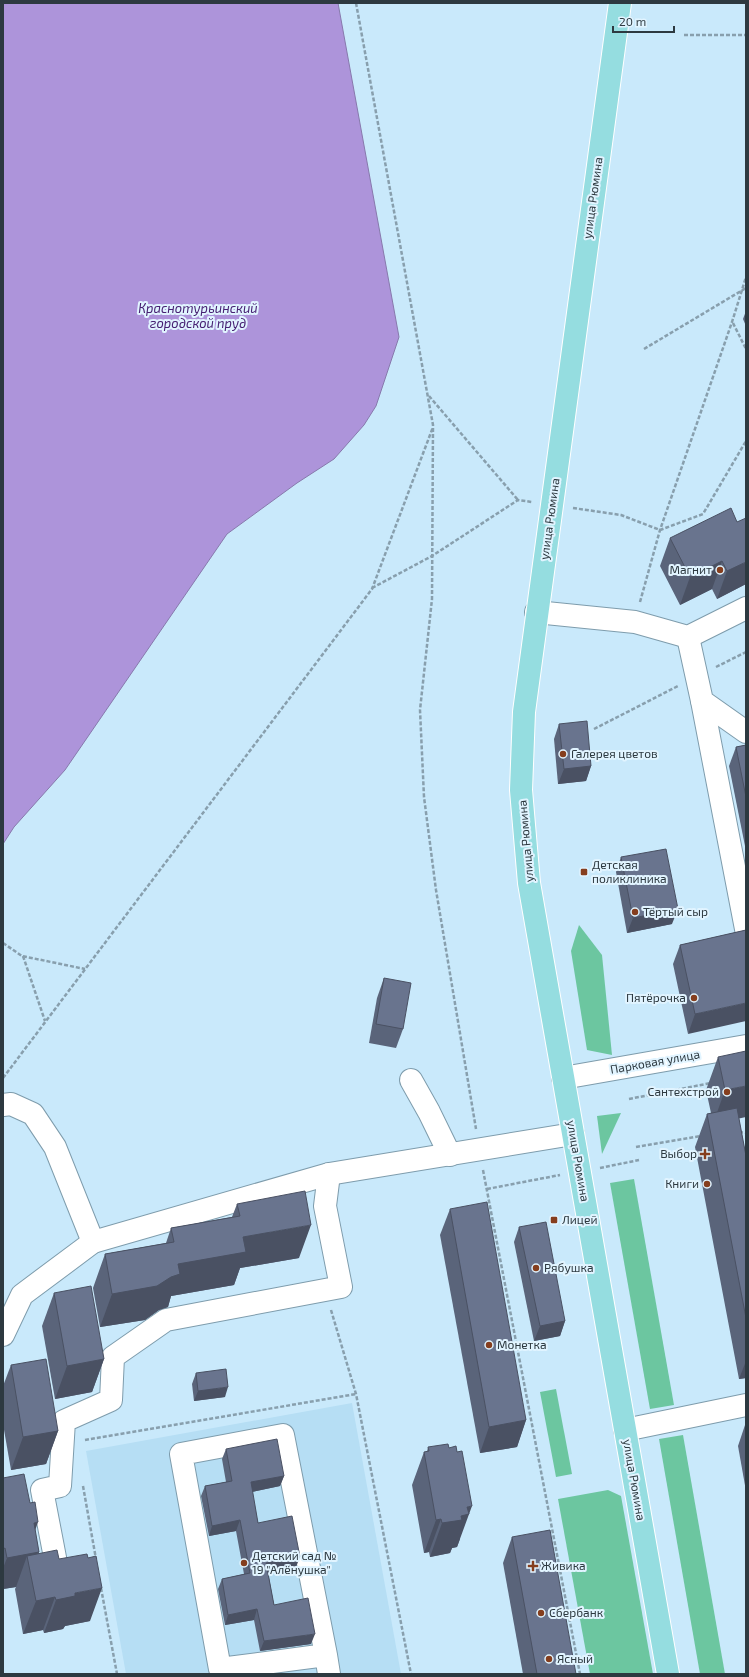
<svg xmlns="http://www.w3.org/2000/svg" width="749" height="1677" font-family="'Exo 2',sans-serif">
	<rect width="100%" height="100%" fill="#c9e9fb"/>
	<!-- built -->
	<path fill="#b6def4" d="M352 1403 401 1674H126L86 1451Z"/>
	<!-- forest -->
	<g fill="#6cc6a0">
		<path d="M579 925 602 955 612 1055 587 1050 571 951Z"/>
		<path d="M621 1113 602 1154 597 1116Z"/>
		<path d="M634 1179 674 1405 650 1409 610 1183Z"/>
		<path d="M556 1389 572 1474 556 1477 540 1392Z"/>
		<path d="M683 1435 725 1674H700L659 1439Z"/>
		<path d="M608 1490 621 1496 653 1674H590L558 1499Z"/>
	</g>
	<!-- water -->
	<path fill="#ad94da" stroke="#8779ac" d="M3 3H338L399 337 376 406 364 425 334 459 297 483 227 534 65 770 14 827 3 844Z"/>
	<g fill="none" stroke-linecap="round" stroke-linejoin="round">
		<defs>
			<g id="minor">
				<path d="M536 612 635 622 688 637 746 608"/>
				<path d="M688 637 702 701 746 732"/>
				<path d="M702 701 746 929"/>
				<path d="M563 1078 746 1046"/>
				<path d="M411 1080 429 1112 450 1155"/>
				<path d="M3 1105 11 1104 33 1114 55 1147 93 1242 329 1174 573 1134"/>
				<path d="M3 1335 22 1295 93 1242"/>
				<path d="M625 1430 746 1405"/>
				<path d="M57 1568 42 1490 60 1486 64 1421 111 1400 113 1357 166 1320 341 1287 325 1206 329 1174"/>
				<path d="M326 1655 220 1669 181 1454 283 1435 326 1655 329 1674"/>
			</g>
			<path id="major" d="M620 3 524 712 521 790 529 883 668 1674"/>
		</defs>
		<!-- minor casing -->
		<use href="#minor" stroke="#7e9cac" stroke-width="24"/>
		<!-- major casing -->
		<use href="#major" stroke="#fff" stroke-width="24"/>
		<!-- path -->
		<g stroke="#889fad" stroke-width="2.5" stroke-dasharray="4 2" stroke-linecap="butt">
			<path d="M356 3 433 425 432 599 420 710 424 797 436 890 476 1129"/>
			<path d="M684 35H746"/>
			<path d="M733 323 746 349"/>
			<path d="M644 349 746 288"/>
			<path d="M429 396 518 500"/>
			<path d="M573 508 621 515 660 530 703 514 746 441"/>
			<path d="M372 588 432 556 518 500 532 502"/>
			<path d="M640 602 660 530 732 322 746 277"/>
			<path d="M716 667 746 652"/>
			<path d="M594 729 678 686"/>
			<path d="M3 943 22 956 85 969"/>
			<path d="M23 956 45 1021"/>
			<path d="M3 1078 372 589 433 427"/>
			<path d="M629 1099 711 1083"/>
			<path d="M739 1132 746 1133"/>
			<path d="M636 1147 701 1136"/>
			<path d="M600 1168 639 1160"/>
			<path d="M483 1170 580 1674"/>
			<path d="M487 1189 560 1175"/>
			<path d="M331 1310 356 1394 411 1674"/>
			<path d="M85 1440 356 1394"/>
			<path d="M83 1486 96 1559"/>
			<path d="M101 1588 117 1674"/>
		</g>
		<!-- minor -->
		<use href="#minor" stroke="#fff" stroke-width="22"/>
		<!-- major -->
		<use href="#major" stroke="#95dde0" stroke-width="22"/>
	</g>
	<!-- wall -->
	<g fill="#5a647a">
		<path d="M746 311V326L743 319Z"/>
		<path d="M737 522 746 584 717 599 712 589 680 605 660 566 670 538Z"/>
		<path d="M559 724 591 766 586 781 558 784 554 739Z"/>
		<path d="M746 745V851L729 766 736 747Z"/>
		<path d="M621 857 672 924 627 933 616 872Z"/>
		<path d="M746 930 688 1034 673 964 680 945Z"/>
		<path d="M384 978 403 1029 396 1048 369 1043 377 998Z"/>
		<path d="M718 1057 739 1119 746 1156V1378L739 1379 695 1147 707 1114 711 1113 706 1090Z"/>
		<path d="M237 1204 299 1258 240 1268 234 1285 171 1296 168 1307 159 1310 145 1320 100 1327 93 1288 105 1254 166 1243 171 1228 232 1217Z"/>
		<path d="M450 1209 526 1420 517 1447 480 1453 440 1235Z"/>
		<path d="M519 1227 565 1321 560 1336 534 1341 514 1242Z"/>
		<path d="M54 1293 104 1359 92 1392 55 1399 42 1326Z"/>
		<path d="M11 1365 58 1431 46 1464 11 1470 3 1424V1386Z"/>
		<path d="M196 1373 225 1397 194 1401 192 1384Z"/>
		<path d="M746 1422V1491L738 1446Z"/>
		<path d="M428 1447 460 1539 457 1547 452 1548 450 1553 430 1557 429 1552 424 1553 412 1485 424 1452H427Z"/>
		<path d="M226 1449 284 1476 280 1486 252 1492 258 1523 296 1567 268 1572 274 1605 311 1644 260 1651 254 1620 225 1625 218 1589 222 1579 244 1574 236 1531 209 1536 201 1496 205 1486 226 1482 222 1459Z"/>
		<path d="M3 1478 35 1530 39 1554 59 1559 90 1621 65 1626 63 1629 44 1633 43 1630 23 1634 15 1589 16 1587 3 1589Z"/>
		<path d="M512 1537 576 1674H523L503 1563Z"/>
	</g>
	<!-- shaded-wall -->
	<g fill="#4a5163">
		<path d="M722 561 712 589 680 605 690 577Z"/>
		<path d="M746 562V584L717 599 727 571Z"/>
		<path d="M591 766 586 781 558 784 564 769Z"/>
		<path d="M678 909 672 924 627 933 633 918Z"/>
		<path d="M746 1003V1021L688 1034 695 1014Z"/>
		<path d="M746 1086V1117L713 1124 725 1090Z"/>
		<path d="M311 1225 299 1258 240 1268 234 1285 171 1296 168 1307 159 1310 145 1320 100 1327 112 1294 178 1264 243 1237Z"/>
		<path d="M565 1321 560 1336 534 1341 540 1326Z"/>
		<path d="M104 1359 92 1392 55 1399 67 1366Z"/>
		<path d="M746 1361V1378L739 1379Z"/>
		<path d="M228 1387 225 1397 194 1401 198 1391Z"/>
		<path d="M526 1420 517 1447 480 1453 489 1427Z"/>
		<path d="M58 1431 46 1464 11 1470 23 1437Z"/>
		<path d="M284 1476 280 1486 247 1493 251 1482Z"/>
		<path d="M472 1506 457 1547 452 1548 450 1553 430 1557 442 1523 461 1516 467 1507Z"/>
		<path d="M441 1519 429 1552 424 1553 436 1520Z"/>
		<path d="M240 1520 236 1531 209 1536 212 1526Z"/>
		<path d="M38 1522 27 1554 39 1552 31 1575 27 1556 16 1587 3 1589V1568L7 1558 34 1523Z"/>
		<path d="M300 1557 296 1567 262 1574 266 1563Z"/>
		<path d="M102 1588 90 1621 65 1626 63 1629 44 1633 56 1600 75 1593Z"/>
		<path d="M55 1597 43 1630 23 1634 36 1601Z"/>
		<path d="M257 1609 254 1620 225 1625 228 1615Z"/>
		<path d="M315 1634 311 1644 260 1651 264 1641Z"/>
	</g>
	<!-- building -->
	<g fill="#69748e" stroke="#4a5163">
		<path d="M731 508 737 522 746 518V562L727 571 722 561 690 577 670 538Z"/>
		<path d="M587 721 591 766 564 769 559 724Z"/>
		<path d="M746 745V797L736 747Z"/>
		<path d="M666 849 678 909 633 918 621 857Z"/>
		<path d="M746 930V1003L695 1014 680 945Z"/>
		<path d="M384 978 411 983 403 1029 376 1024Z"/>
		<path d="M746 1051V1086L725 1090 718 1057Z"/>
		<path d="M737 1108 746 1156V1318L707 1114Z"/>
		<path d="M305 1191 311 1225 243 1237 246 1252 178 1264 180 1274 171 1277 157 1286 112 1294 105 1254 174 1242 171 1228 240 1216 237 1204Z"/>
		<path d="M487 1202 526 1420 489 1427 450 1209Z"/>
		<path d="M546 1222 565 1321 540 1326 519 1227Z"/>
		<path d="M91 1286 104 1359 67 1366 54 1293Z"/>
		<path d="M46 1359 58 1431 23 1437 11 1365Z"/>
		<path d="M226 1369 228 1387 198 1391 196 1373Z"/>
		<path d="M277 1439 284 1476 251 1482 258 1523 292 1516 300 1557 266 1563 274 1605 308 1598 315 1634 264 1641 257 1609 228 1615 222 1579 250 1573 240 1520 212 1526 205 1486 232 1481 226 1449Z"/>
		<path d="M448 1444 449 1448 456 1446 457 1452 462 1451 472 1506 467 1507 469 1514 461 1516 462 1520 442 1523 441 1519 436 1520 424 1452 429 1451 428 1447Z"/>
		<path d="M24 1474 30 1503 35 1502 38 1522 34 1523 39 1552 7 1558 5 1548 3 1549V1478Z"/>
		<path d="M550 1530 576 1674H537L512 1537Z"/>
		<path d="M57 1550 59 1559 87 1554 88 1558 96 1556 102 1588 75 1593V1596L56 1600 55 1597 36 1601 27 1556Z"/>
	</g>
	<!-- markers -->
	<g fill="#853e1e" stroke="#e1f4ff" stroke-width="1.5">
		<circle cx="720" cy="570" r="4"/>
		<circle cx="563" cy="754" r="4"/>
		<rect x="580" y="868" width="8" height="8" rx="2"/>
		<circle cx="635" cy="912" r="4"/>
		<circle cx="694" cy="998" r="4"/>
		<circle cx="727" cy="1092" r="4"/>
		<path d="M703 1148h4v4h4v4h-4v4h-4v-4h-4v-4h4z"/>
		<circle cx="707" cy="1184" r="4"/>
		<rect x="550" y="1216" width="8" height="8" rx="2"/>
		<circle cx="536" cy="1268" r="4"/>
		<circle cx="489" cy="1345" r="4"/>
		<circle cx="244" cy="1563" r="4"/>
		<path d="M531 1560h4v4h4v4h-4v4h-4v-4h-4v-4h4z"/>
		<circle cx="541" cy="1613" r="4"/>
		<circle cx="549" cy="1659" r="4"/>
	</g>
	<g text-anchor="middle" stroke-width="4" stroke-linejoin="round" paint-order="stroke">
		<!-- street labels -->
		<g font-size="12" fill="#2d3940" stroke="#e1f4ff">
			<text transform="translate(593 198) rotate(-82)" y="4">улица Рюмина</text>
			<text transform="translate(550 519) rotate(-82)" y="4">улица Рюмина</text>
			<text transform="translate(526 841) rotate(-95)" y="4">улица Рюмина</text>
			<text transform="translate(655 1062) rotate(-10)" y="4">Парковая улица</text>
			<text transform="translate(578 1161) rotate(80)" y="4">улица Рюмина</text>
			<text transform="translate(634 1480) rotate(80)" y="4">улица Рюмина</text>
		</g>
		<!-- poi labels -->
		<g font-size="12" fill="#2d3940" stroke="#e1f4ff" text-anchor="start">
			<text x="712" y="574" text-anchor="end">Магнит</text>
			<text x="571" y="758">Галерея цветов</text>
			<text x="592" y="869">Детская<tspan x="592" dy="14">поликлиника</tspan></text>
			<text x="643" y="916">Тёртый сыр</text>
			<text x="686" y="1002" text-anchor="end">Пятёрочка</text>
			<text x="719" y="1096" text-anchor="end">Сантехстрой</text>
			<text x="697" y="1158" text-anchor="end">Выбор</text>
			<text x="699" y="1188" text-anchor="end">Книги</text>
			<text x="562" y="1224">Лицей</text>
			<text x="544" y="1272">Рябушка</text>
			<text x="497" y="1349">Монетка</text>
			<text x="252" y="1560">Детский сад №<tspan x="252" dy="14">19 "Алёнушка"</tspan></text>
			<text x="541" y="1570">Живика</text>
			<text x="549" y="1617">Сбербанк</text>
			<text x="557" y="1663">Ясный</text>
		</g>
		<!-- water labels -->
		<g font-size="13" font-style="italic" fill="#472173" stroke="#e1f4ff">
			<text x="198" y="313">Краснотурьинский<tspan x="198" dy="15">городской пруд</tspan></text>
		</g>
	</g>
	<!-- border -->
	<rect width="749" height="1677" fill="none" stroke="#2d3940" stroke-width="8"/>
	<!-- scale -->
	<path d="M613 26v6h61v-6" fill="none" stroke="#2d3940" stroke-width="2"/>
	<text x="619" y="26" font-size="12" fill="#2d3940" stroke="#e1f4ff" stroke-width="3" paint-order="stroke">20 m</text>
</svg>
